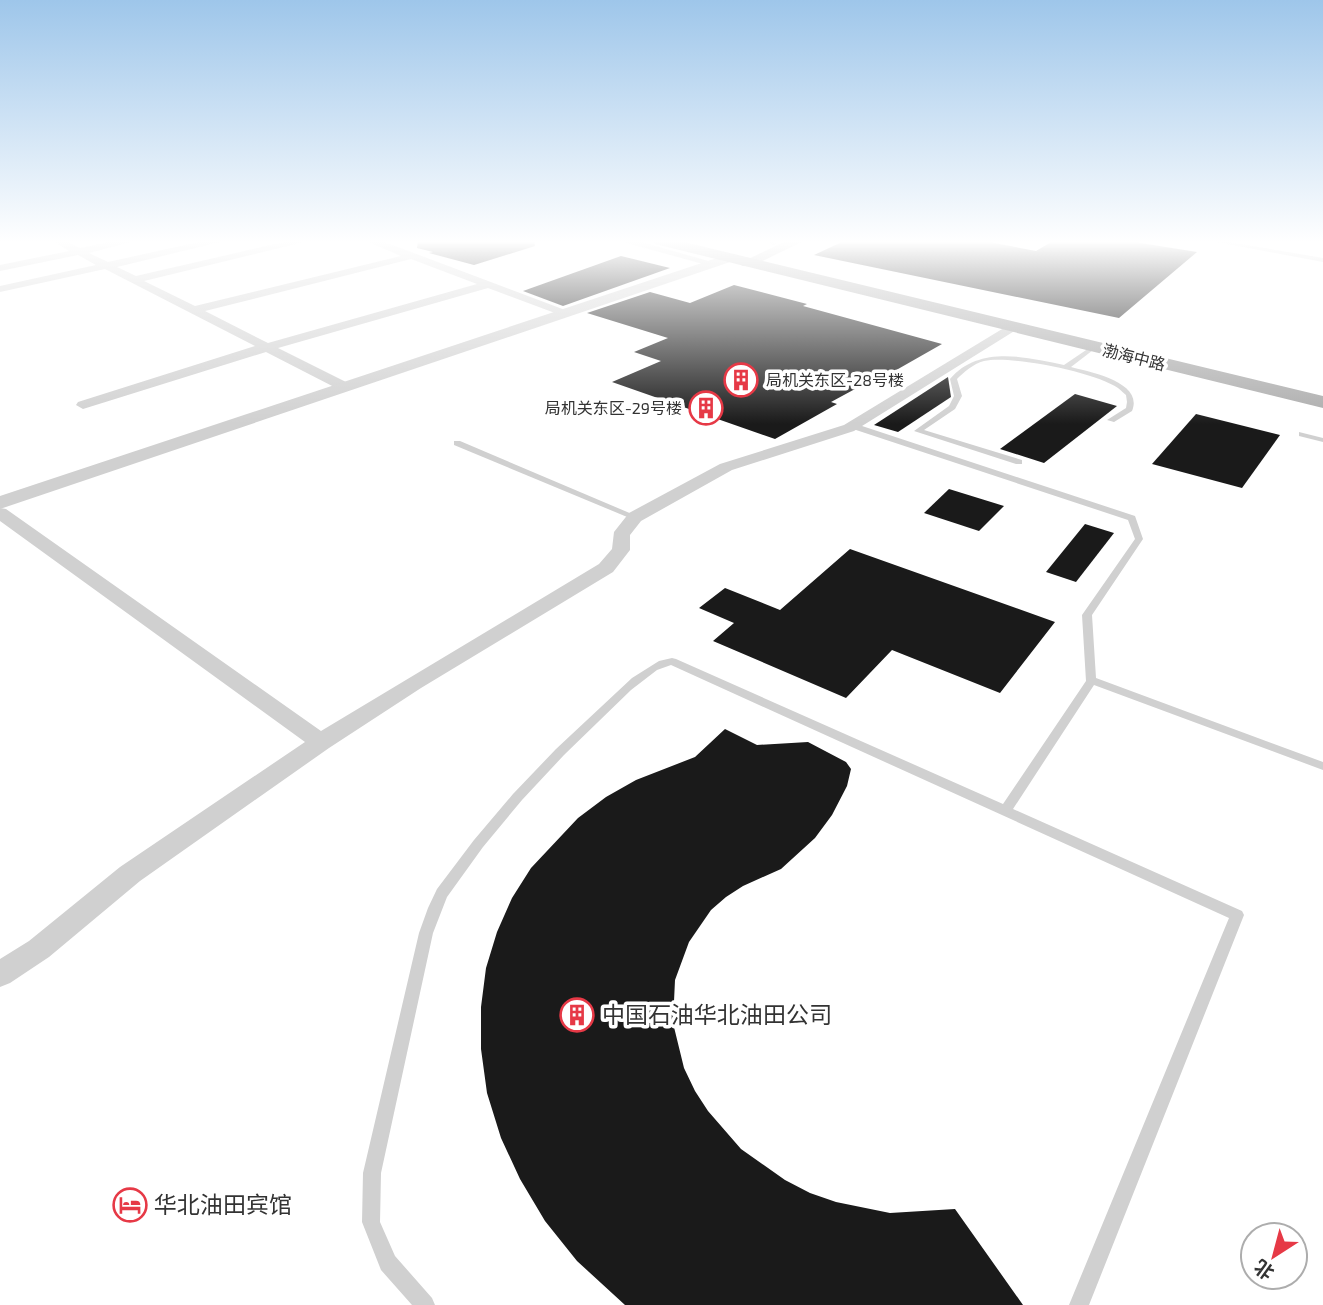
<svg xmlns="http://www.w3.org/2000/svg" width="1323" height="1305" font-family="'Exo 2','Noto Sans SC',sans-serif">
	<rect width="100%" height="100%" fill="#fff"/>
	<!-- building -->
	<g fill="#1a1a1a">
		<path d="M418 241H534L535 246 474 265 429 253 433 252 417 248Z"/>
		<path d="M844 241H984L1036 251 1053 241H1128L1197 252 1119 318 814 255Z"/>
		<path d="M621 256 670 268 563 306 523 291Z"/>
		<path d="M734 285 807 304 803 306 942 344 884 377 879 376 831 402 837 404 775 439 612 382 661 361 634 352 668 338 587 313 650 292 690 303Z"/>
		<path d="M948 377 951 397 898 432 874 425Z"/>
		<path d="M1075 394 1117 406 1044 463 1000 449Z"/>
		<path d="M1196 414 1280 435 1242 488 1152 464Z"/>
		<path d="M949 489 1004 506 979 531 924 513Z"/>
		<path d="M1085 524 1114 533 1076 582 1046 572Z"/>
		<path d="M850 549 1055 622 1000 693 892 650 846 698 713 641 734 623 699 608 725 588 780 610Z"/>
		<path d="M725 729 757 745 808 742 846 762 851 769 847 786 832 815 815 838 781 869 743 886 726 897 711 910 689 942 675 980 673 1023 684 1068 695 1091 708 1111 741 1149 785 1180 810 1193 836 1202 890 1213 955 1209 1023 1305H625L577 1261 545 1221 520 1179 501 1138 487 1093 481 1049V1007L486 968 497 932 512 898 531 868 578 818 606 797 636 780 695 757Z"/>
	</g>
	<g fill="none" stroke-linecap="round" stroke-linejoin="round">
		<!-- service -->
		<g fill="#d0d0d0" fill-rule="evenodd">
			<path d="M765 241 777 243 774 245Z"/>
			<path d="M1211 241H1224L1323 258V262Z"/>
			<path d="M1092 346 1097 347 1071 367C1090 372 1144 382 1132 411L1114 422 1107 420 1126 408 1127 402 1126 395C1123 393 1121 390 1118 388 1095 372 1011 355 984 361 973 364 964 372 957 379L962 396 955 409 924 430 1022 460V464H1016L914 431 949 406 954 396 950 379C979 345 1026 357 1064 365Z"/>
			<path d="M850 424H856L1135 516 1143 539 1092 615 1096 678 1323 762V770L1094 685 1013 809 1242 911 1244 915 1089 1305H1069L1229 918 671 665 657 670 631 690 564 755 522 800 483 847 447 897 433 933 381 1173 380 1222 395 1256 432 1298 435 1305H412L381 1270 362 1222 363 1173 419 933 428 908 437 889 474 840 513 794 556 749 632 678 659 661 672 658 676 659 1003 804 1086 681 1082 615 1135 539 1128 520 850 428Z"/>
			<path d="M1299 432 1323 438V442L1299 436Z"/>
			<path d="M454 441H460L639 517 635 520 632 519 454 445Z"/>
		</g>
		<!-- minor -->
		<g fill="#d0d0d0" fill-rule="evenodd">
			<path d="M53 241H67L80 248 113 241H135L89 253 108 262 203 241H224L117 267 136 276 288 241H308L144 281 195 306 401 256 366 241H382L573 313 563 316 488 288 278 348 350 384V390H340L266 352 83 409 76 405 78 402 255 346 105 269 0 292V286L96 265 78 255 0 271V265L69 251ZM411 259 477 284 268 343 205 311Z"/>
			<path d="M619 241H638L719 264 714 267Z"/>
			<path d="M1012 323 1016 324V330L854 431 732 470 641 521 630 535V550L613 572 421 688 329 748 140 881 49 957 10 983 0 987V959L29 941 120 867 305 742 0 521V508L6 509 321 731 599 564 612 549 614 532 629 513 720 464 844 425Z"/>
		</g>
		<!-- tertiary -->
		<path fill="#d0d0d0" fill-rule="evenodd" d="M729 254 733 255V261L0 509V496Z"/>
		<!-- secondary -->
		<path fill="#bdbdbd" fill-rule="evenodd" d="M786 241H804L752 266H742L740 263Z"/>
		<!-- primary -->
		<path fill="#ababab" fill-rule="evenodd" d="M653 241H680L1323 396V408L655 244Z"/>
	</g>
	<!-- sky -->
	<linearGradient id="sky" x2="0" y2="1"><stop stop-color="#9ec6ea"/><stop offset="0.57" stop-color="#fff"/><stop offset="1" stop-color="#fff" stop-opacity="0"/></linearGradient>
	<rect width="1323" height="424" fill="url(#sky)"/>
	<!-- icons -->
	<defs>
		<symbol id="building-ring" viewBox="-11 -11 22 22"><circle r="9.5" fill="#fff" stroke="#e63946" stroke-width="1.5"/><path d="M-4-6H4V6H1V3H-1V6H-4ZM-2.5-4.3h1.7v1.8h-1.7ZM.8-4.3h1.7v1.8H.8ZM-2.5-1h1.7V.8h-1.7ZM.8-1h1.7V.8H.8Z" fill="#e63946"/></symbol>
		<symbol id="hotel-ring" viewBox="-11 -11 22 22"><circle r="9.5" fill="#fff" stroke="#e63946" stroke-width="1.5"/><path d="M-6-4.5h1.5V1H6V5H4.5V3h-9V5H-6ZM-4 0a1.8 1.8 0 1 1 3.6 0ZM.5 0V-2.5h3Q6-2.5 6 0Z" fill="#e63946"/></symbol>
	</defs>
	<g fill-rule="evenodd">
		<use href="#building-ring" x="722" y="361" width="38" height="38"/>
		<use href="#building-ring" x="687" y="389" width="38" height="38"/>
		<use href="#building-ring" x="558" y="996" width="38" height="38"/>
		<use href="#hotel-ring" x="111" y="1186" width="38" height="38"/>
	</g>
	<g text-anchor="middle" stroke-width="7" stroke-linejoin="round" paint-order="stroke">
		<!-- far-street labels -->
		<g font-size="16" fill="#333" stroke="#fff">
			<text transform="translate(1134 357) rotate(14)" y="6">渤海中路</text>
		</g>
		<!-- far-poi labels -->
		<g font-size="16" fill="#333" stroke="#fff" text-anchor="start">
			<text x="766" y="386">局机关东区-28号楼</text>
			<text x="682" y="414" text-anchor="end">局机关东区-29号楼</text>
		</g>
		<!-- near-poi labels -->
		<g font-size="23" fill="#333" stroke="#fff" text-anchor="start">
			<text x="602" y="1023">中国石油华北油田公司</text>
			<text x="154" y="1213">华北油田宾馆</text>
		</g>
	</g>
	<!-- north arrow -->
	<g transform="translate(1274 1256) rotate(216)"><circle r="33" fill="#ffffff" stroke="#adadad" stroke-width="2"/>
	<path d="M0-5L12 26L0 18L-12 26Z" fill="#e63946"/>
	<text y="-10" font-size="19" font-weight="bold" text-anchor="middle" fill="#333333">北</text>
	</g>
</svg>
